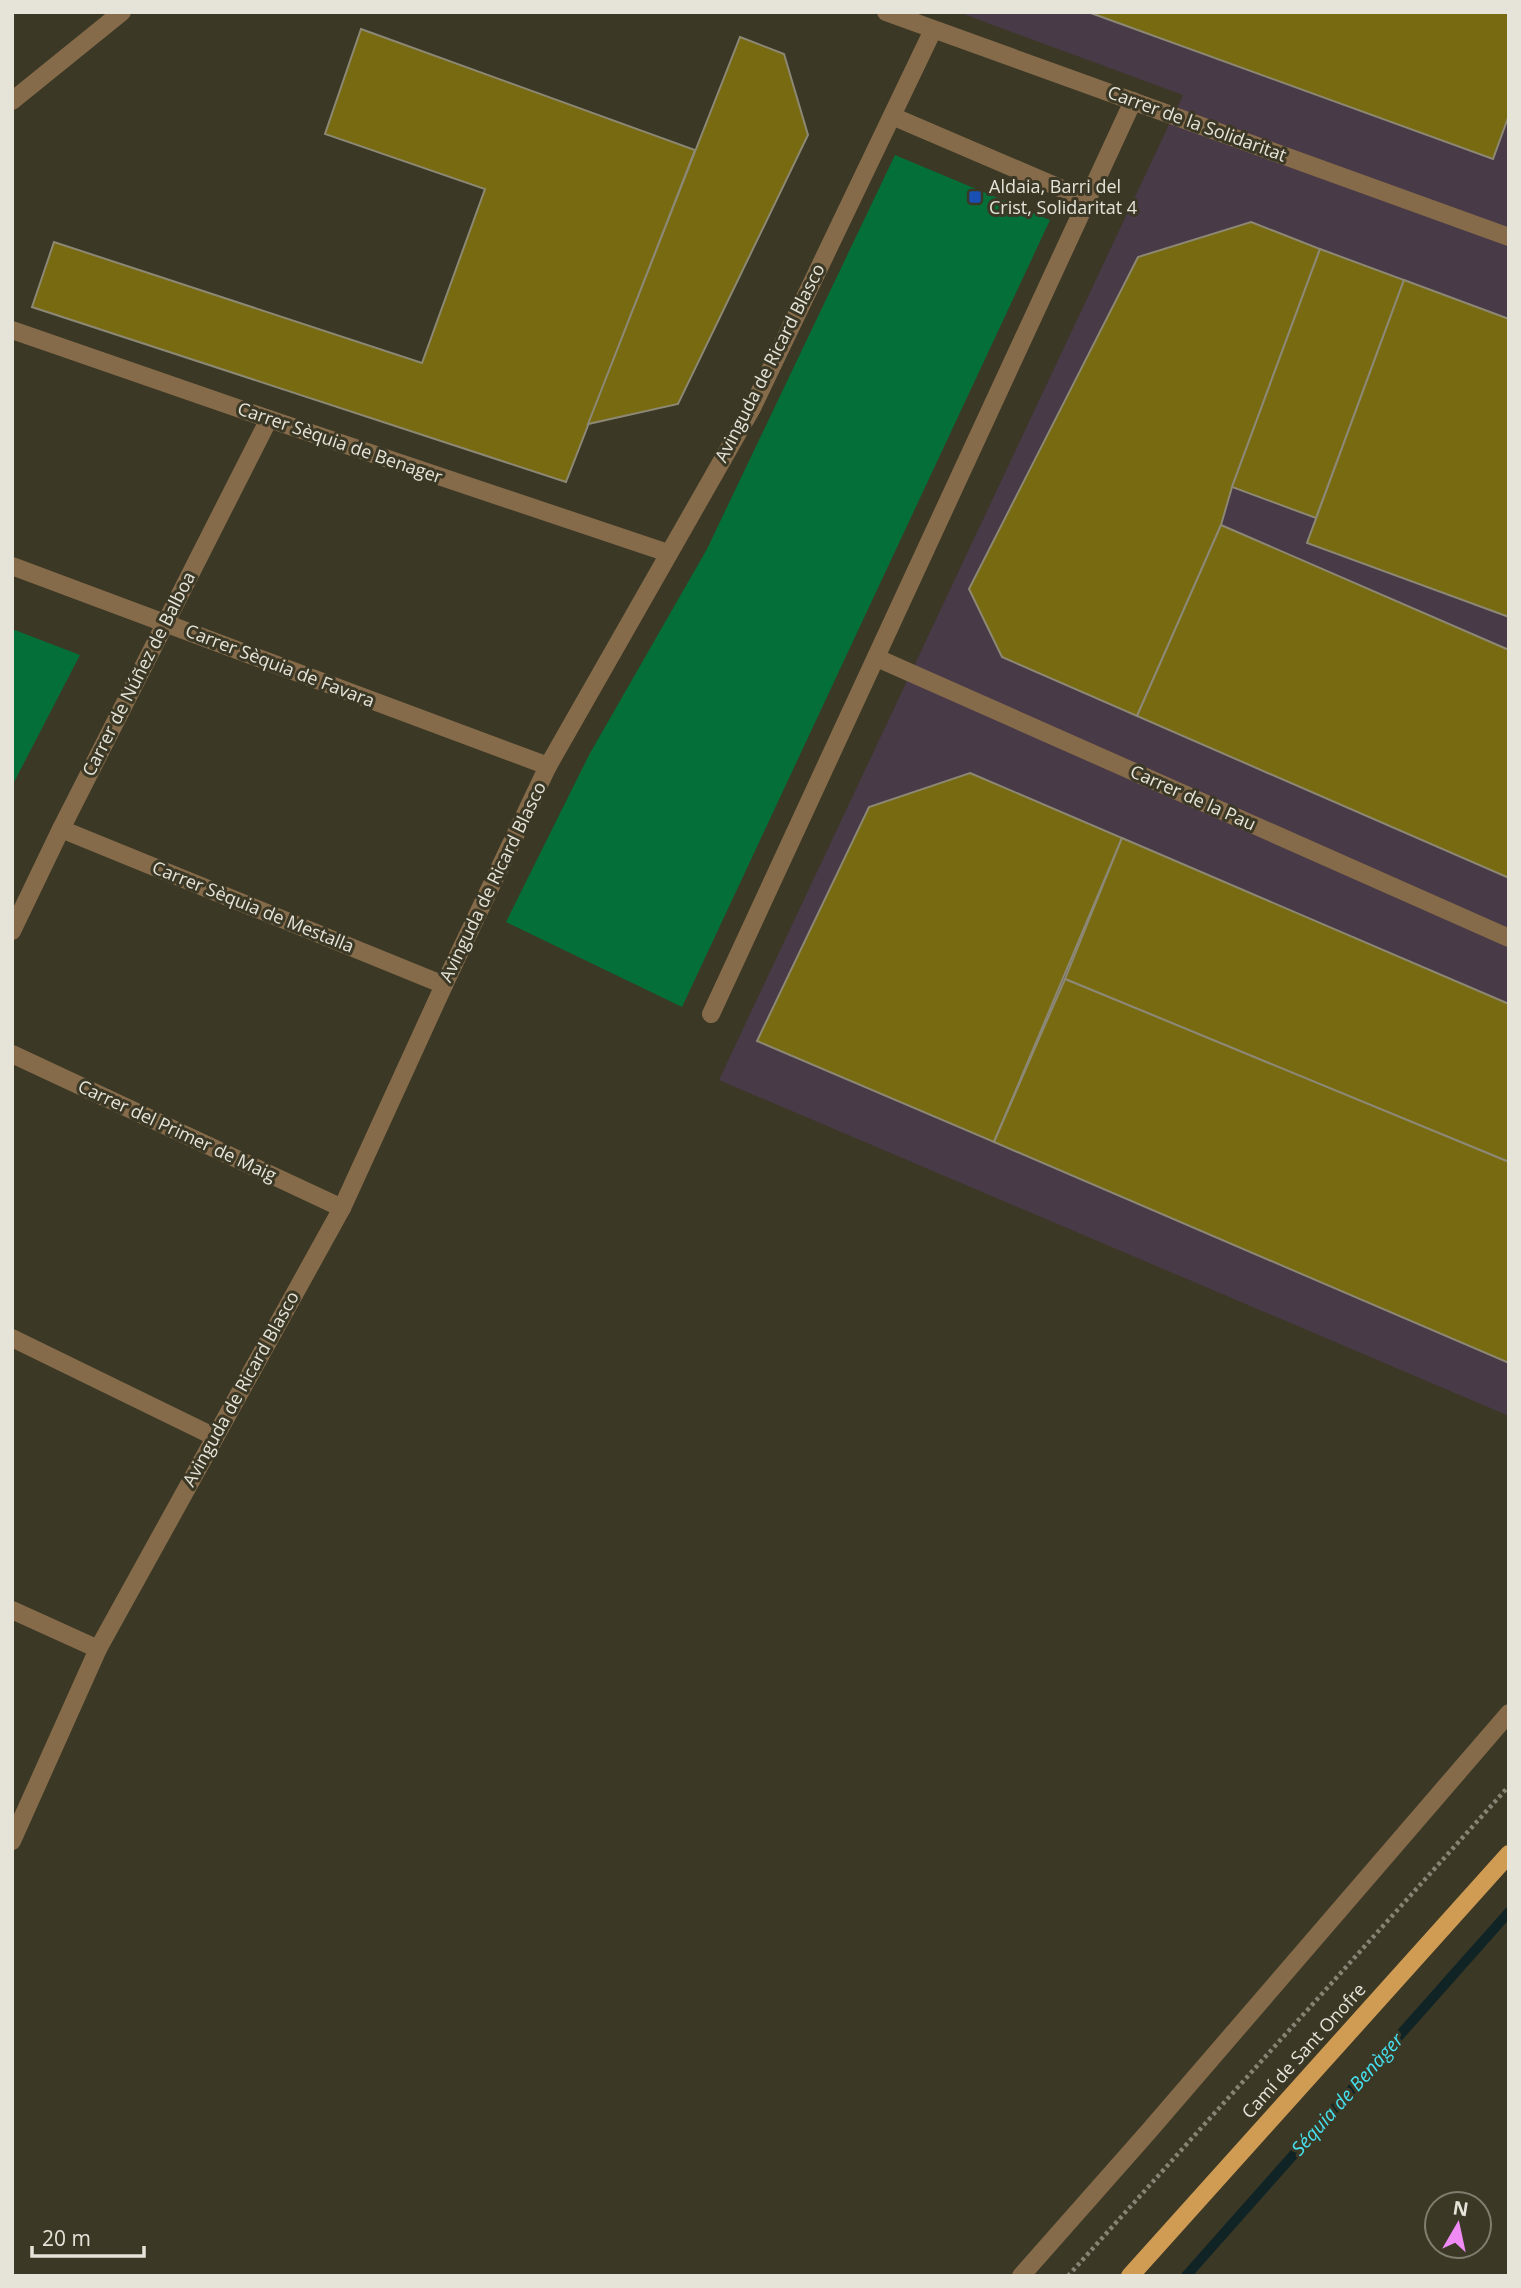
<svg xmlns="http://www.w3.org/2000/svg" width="1521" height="2288" font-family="'Open Sans',sans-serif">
	<rect width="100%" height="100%" fill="#3b3826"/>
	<!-- industrial -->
	<path fill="#493a47" d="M958 12H1509V1416L719 1080 1183 95Z"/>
	<!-- green -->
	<g fill="#056f39">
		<path d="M895 155 1050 220 682 1007 506 922 589 755 707 549Z"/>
		<path d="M12 629 80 655 12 786Z"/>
	</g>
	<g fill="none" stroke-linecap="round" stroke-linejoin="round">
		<!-- stream -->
		<path stroke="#102325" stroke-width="10" d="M1186 2276 1509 1912"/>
	</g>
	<!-- building -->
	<g fill="#786a11" stroke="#8c8874" stroke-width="2">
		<path d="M1088 12H1509V115L1493 159Z"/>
		<path d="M361 29 695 150 566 482 32 307 54 242 422 363 485 189 325 134Z"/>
		<path d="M740 37 784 54 808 135 678 404 588 424Z"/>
		<path d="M1251 222 1320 249 1232 487 1221 525 1137 716 1002 657 969 589 1138 257Z"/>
		<path d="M1320 249 1404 280 1316 518 1232 487Z"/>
		<path d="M1404 280 1509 319V617L1307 543Z"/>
		<path d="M1221 525 1509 650V878L1137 716Z"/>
		<path d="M970 773 1122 838 994 1142 757 1041 869 807Z"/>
		<path d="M1122 838 1509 1004V1162L1065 979Z"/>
		<path d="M1065 979 1509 1162V1363L994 1142Z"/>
	</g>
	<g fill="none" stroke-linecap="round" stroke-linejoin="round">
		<!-- path -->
		<path stroke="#878475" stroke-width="4.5" stroke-dasharray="3.5 3.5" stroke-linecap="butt" d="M1068 2276 1509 1786"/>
		<!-- minor -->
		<g stroke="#856b4a" stroke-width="18">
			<path d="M886 12 1509 237"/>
			<path d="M12 101 122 12"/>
			<path d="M892 116 1088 200"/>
			<path d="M12 330 269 419 668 553"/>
			<path d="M12 566 548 766"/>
			<path d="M877 658 1509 938"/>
			<path d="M61 829 444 985"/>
			<path d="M12 931 61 829 269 419"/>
			<path d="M711 1014 1133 101"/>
			<path d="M12 1054 342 1208"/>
			<path d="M12 1338 215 1437"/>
			<path d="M12 1610 98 1649"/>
			<path d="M12 1841 98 1649 342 1208 444 985 548 766 752 408 933 30"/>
			<path d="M1021 2276 1149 2131 1509 1713"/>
		</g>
		<!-- major -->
		<path stroke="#d09c54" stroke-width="18" d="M1130 2276 1509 1854"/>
	</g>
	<!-- markers -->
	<rect fill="#1a4fb4" stroke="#3b3826" stroke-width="2.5" x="968" y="190" width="14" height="14" rx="3.5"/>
	<g text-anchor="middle" stroke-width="6" stroke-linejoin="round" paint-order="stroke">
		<!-- street labels -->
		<g font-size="18" fill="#e6e4d9" stroke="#3b3826">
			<text transform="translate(1197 124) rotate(20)" y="6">Carrer de la Solidaritat</text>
			<text transform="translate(770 363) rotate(-63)" y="6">Avinguda de Ricard Blasco</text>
			<text transform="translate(340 443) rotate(19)" y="6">Carrer Sèquia de Benager</text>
			<text transform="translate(280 666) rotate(21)" y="6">Carrer Sèquia de Favara</text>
			<text transform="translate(139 674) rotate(-63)" y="6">Carrer de Núñez de Balboa</text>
			<text transform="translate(1193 798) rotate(24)" y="6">Carrer de la Pau</text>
			<text transform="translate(493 882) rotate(-64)" y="6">Avinguda de Ricard Blasco</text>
			<text transform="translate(253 907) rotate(22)" y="6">Carrer Sèquia de Mestalla</text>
			<text transform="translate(177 1131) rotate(25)" y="6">Carrer del Primer de Maig</text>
			<text transform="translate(241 1389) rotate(-61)" y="6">Avinguda de Ricard Blasco</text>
			<text transform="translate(1304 2051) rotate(-48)" y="6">Camí de Sant Onofre</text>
		</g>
		<!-- poi labels -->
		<g font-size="18" fill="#e6e4d9" stroke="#3b3826" text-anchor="start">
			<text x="989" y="193">Aldaia, Barri del<tspan x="989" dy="21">Crist, Solidaritat 4</tspan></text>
		</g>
		<!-- water labels -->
		<g font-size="19" font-style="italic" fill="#46e1ef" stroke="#3b3826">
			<text transform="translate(1347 2094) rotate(-48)" y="7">Séquia de Benàger</text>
		</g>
	</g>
	<!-- border -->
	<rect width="1521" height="2288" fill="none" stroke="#e6e4d9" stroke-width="28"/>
	<!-- north arrow -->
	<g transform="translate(1458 2225) rotate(9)"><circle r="33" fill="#3b3826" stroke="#7f7d6e" stroke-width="2"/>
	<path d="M0-5L12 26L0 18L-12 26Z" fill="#f08bf5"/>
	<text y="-10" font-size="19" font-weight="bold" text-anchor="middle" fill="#e6e4d9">N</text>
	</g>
	<!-- scale -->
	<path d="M32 2246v10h112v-10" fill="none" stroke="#e6e4d9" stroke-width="3.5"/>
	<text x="42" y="2246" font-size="21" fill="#e6e4d9" stroke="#3b3826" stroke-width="5" paint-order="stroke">20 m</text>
</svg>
